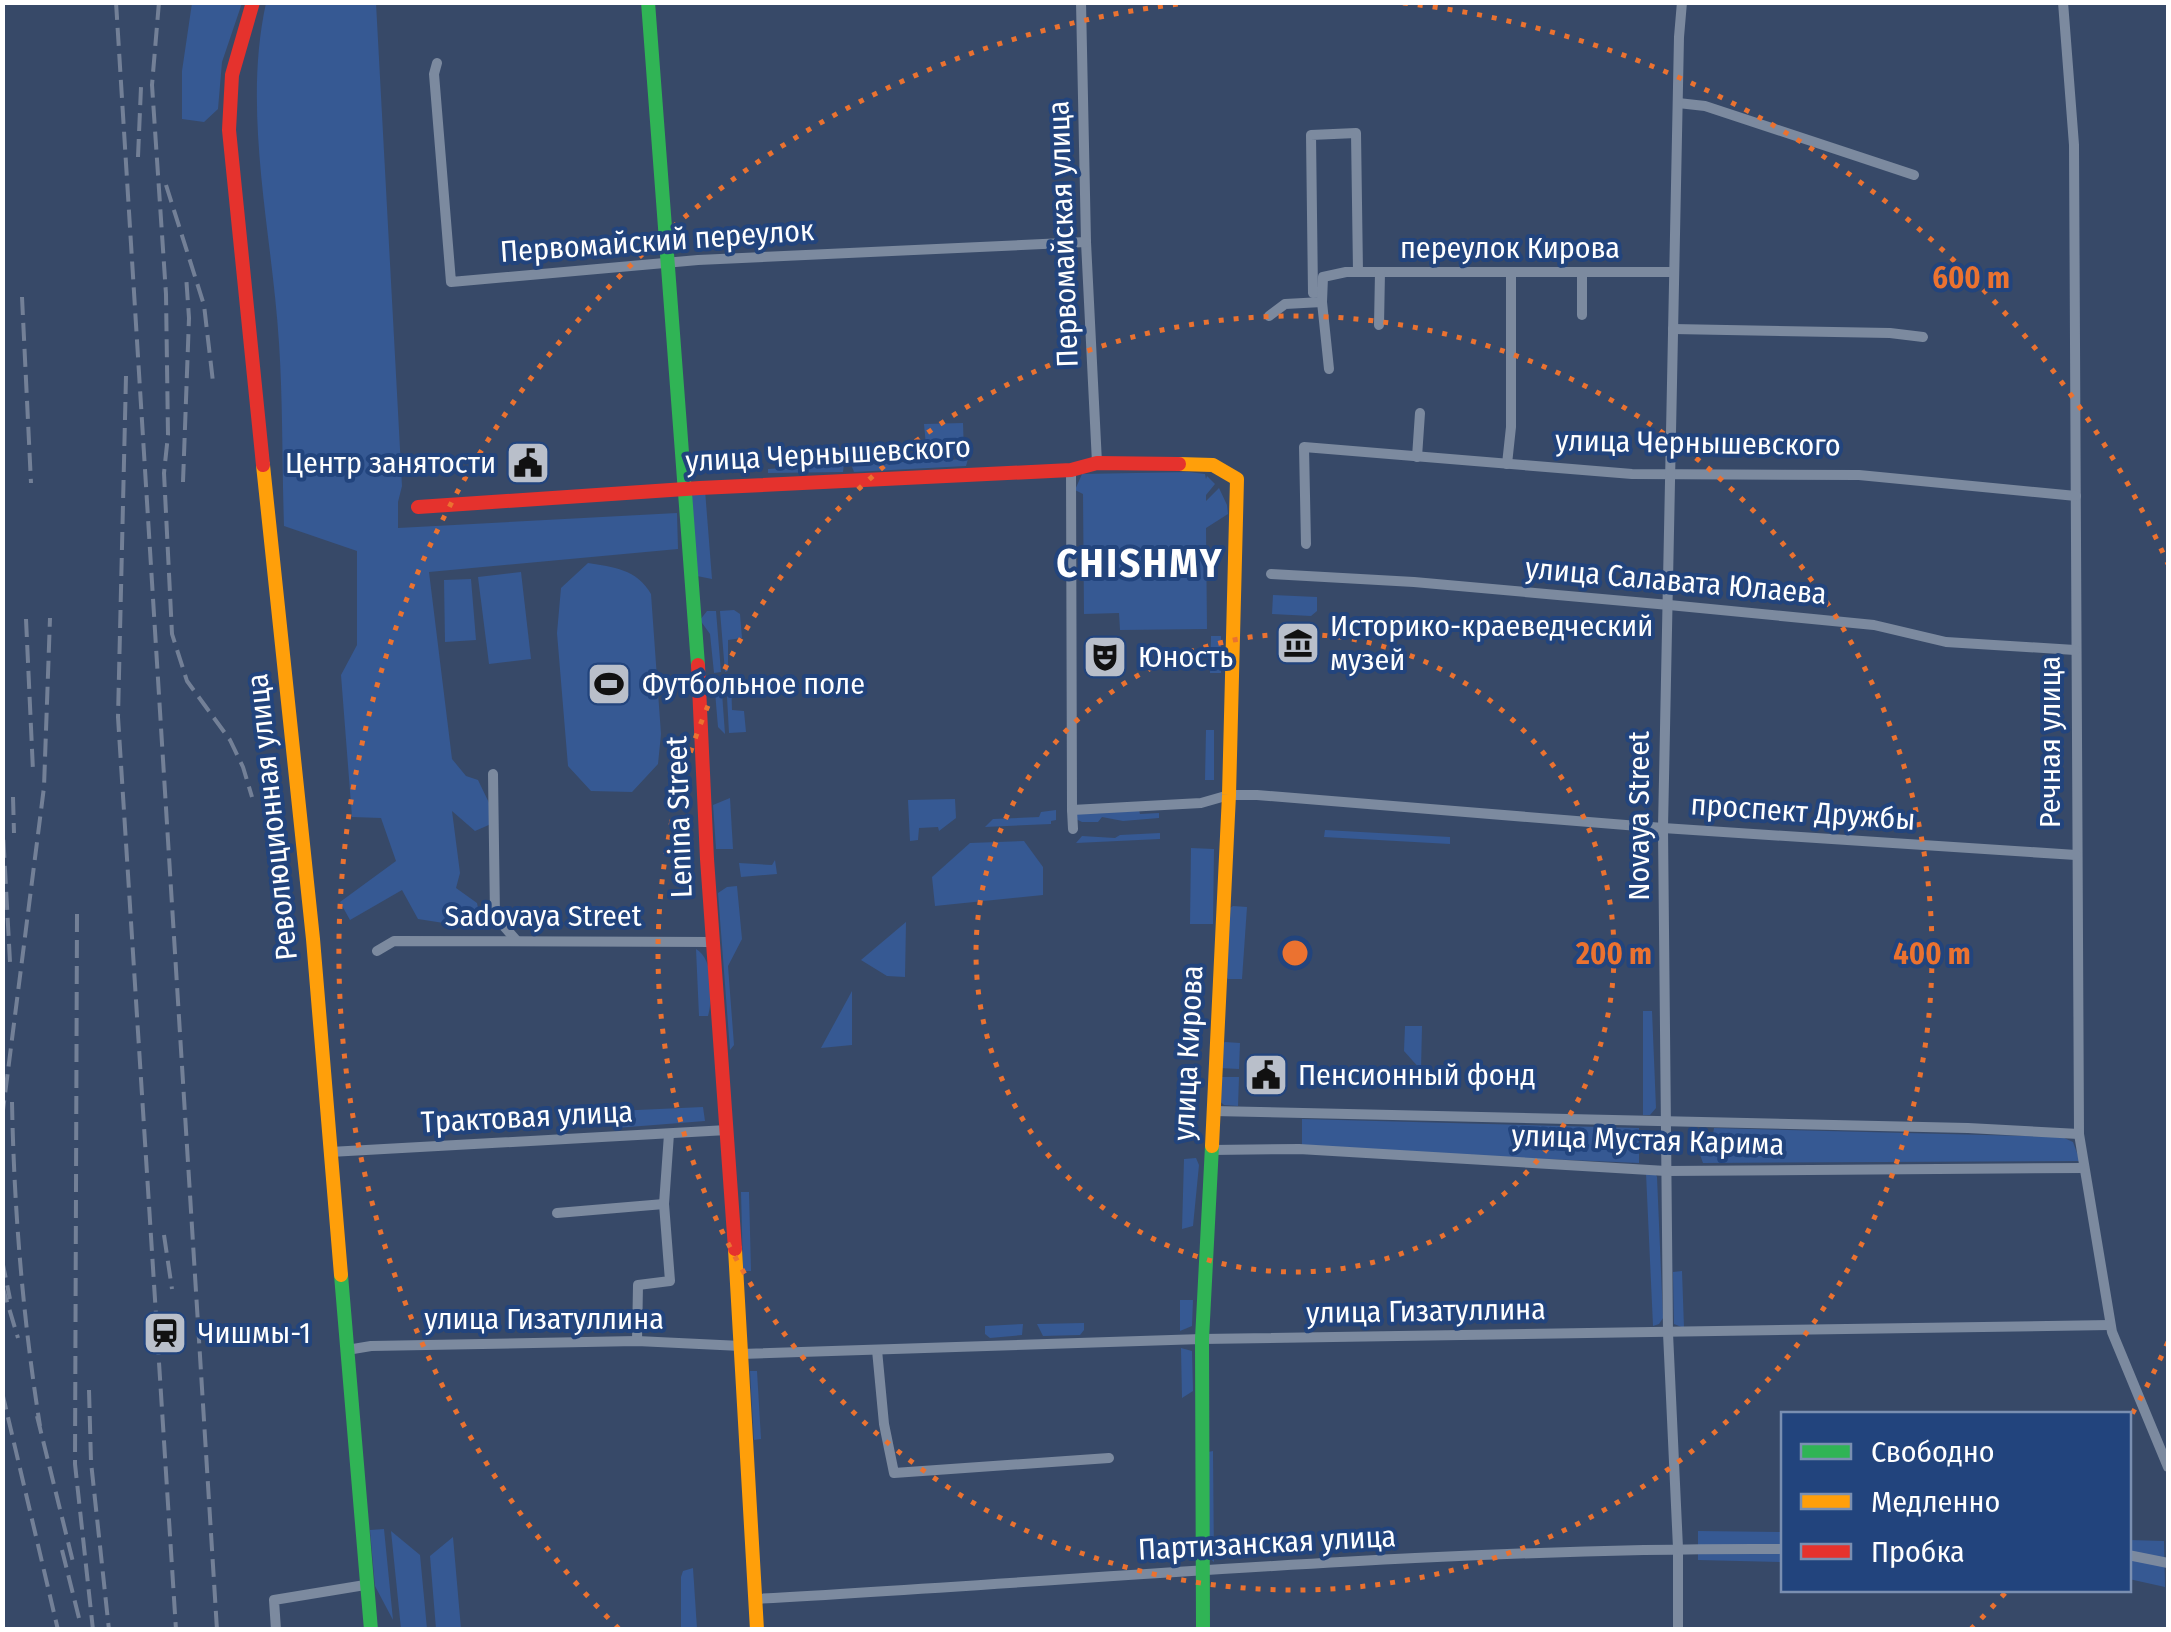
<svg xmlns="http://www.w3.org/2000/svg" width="2171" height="1632" font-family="'Fira Sans Condensed',sans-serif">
	<rect width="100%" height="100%" fill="#374968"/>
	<!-- green -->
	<g fill="#365993">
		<path d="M192 3H242L222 62 218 109 204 122 182 119V71Z"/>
		<path d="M266 3H376L402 486 398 502V528L677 513 678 549 429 572 452 759 466 776 478 780 491 807V824L475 831 452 811 460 873 456 888 477 903 482 929 418 919 402 890 350 920 340 902 396 861 381 818 352 817 341 675 357 645V551L284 526C282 465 283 404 279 343 272 231 242 113 266 3Z"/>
		<path d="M963 423 964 455 927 457 924 424Z"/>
		<path d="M968 459 966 466 854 472 851 464Z"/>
		<path d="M844 464 843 472 768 473V469Z"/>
		<path d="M1189 472 1205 474 1206 479 1207 476 1215 484 1206 495V501L1219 488 1227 505 1228 514 1206 528 1207 629 1120 630 1119 613 1084 614 1083 494 1075 490 1082 474Z"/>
		<path d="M705 490 712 579 697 576 691 496Z"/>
		<path d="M588 563C613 567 637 569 651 594L661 734 658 764 632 792 591 791 568 766 557 633 561 588Z"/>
		<path d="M521 572 531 659 489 664 478 577Z"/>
		<path d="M471 579 476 640 445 642 444 580Z"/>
		<path d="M1273 595 1317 597V611L1311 616 1272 614Z"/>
		<path d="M734 610 740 614 742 638 728 640V671L725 672 720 611Z"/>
		<path d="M707 611H716L721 672 714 673 710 634 700 620Z"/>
		<path d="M1211 636H1221V673H1210Z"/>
		<path d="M721 679 725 734 718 727 714 680Z"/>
		<path d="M726 679H731L732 710 744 711 746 732 729 733Z"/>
		<path d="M1206 730H1214V780H1205Z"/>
		<path d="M730 798 733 849H716L713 805Z"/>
		<path d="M955 799 956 818 939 831 938 827 919 828 918 840 910 841 908 800Z"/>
		<path d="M1056 810V820L1051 821V824L985 827 993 819 1039 817 1041 812Z"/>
		<path d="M1076 810H1139L1140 814 1159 813V818L1123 821 1102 817 1098 822H1082L1076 819Z"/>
		<path d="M1325 830 1450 837V844L1324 837Z"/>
		<path d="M1160 833V839L1076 843 1082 836 1115 838 1120 835Z"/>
		<path d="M1024 841 1043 867V895L935 906 932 877 970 843Z"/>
		<path d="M1191 848 1214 849 1213 924H1190Z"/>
		<path d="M775 860 777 874 741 877 739 863 772 865Z"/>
		<path d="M737 886 742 939 728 966 734 1045 730 1050 718 893 727 887Z"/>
		<path d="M1233 906 1247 907 1242 979H1228L1224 975 1227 910Z"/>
		<path d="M906 922 905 977 887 976 861 960Z"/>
		<path d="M696 949C714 959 713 997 708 1016H699Z"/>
		<path d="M852 991V1045L821 1048Z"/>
		<path d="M1643 1011H1652L1656 1108 1650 1115H1643Z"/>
		<path d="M1405 1026H1422L1421 1070 1404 1051Z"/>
		<path d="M1225 1042 1240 1043 1239 1069 1219 1068 1221 1044Z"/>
		<path d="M1218 1077H1239L1238 1106 1224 1105 1218 1100Z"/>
		<path d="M703 1107 705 1121 616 1128 615 1111Z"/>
		<path d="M1302 1119 1639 1128V1163L1302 1148Z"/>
		<path d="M1714 1128 2062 1137 2073 1142 2080 1161 1703 1163 1699 1152 1710 1151Z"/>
		<path d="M1196 1158 1199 1165 1193 1226 1182 1229 1184 1159Z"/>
		<path d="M1646 1173H1655L1657 1177 1663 1318 1659 1324 1653 1326Z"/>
		<path d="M749 1192 751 1271H743L741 1192Z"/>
		<path d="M1682 1271 1684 1328 1674 1324 1673 1272Z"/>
		<path d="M1180 1300H1193L1192 1326 1180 1331Z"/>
		<path d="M1084 1323V1330L1080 1335 1043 1336 1037 1324Z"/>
		<path d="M1023 1324 1022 1335 990 1338 985 1334V1326Z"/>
		<path d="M1181 1348 1192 1351 1193 1391 1182 1398Z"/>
		<path d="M750 1371H757L761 1439 754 1440Z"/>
		<path d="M1213 1451 1214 1562 1208 1557V1452Z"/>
		<path d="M384 1529 393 1620 375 1586 370 1530Z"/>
		<path d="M391 1531 420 1555 427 1629H401Z"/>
		<path d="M1698 1531 1783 1532V1562L1698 1560Z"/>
		<path d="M453 1537 461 1629H436L430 1556Z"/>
		<path d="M2129 1540 2164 1541 2165 1587 2129 1579Z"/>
		<path d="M693 1568 697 1629H681V1577L683 1571Z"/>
	</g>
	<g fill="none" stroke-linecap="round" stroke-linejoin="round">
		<!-- street -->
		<g stroke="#7c8a9f" stroke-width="10">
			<path d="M1081 2 1086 242 1097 463"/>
			<path d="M2063 2 2074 145 2079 1134 2112 1332 2168 1467"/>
			<path d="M437 63 434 74 451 282 698 260 1086 242"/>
			<path d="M1678 103 1705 106 1914 175"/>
			<path d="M1322 292 1313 293 1311 135 1356 133 1358 272"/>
			<path d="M1322 302 1329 369"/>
			<path d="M1582 315V274"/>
			<path d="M1269 316 1285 304 1322 302 1323 277 1346 272H1674"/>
			<path d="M1379 325 1380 272"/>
			<path d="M1673 329 1890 333 1923 337"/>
			<path d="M1417 457 1420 413"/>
			<path d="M1507 464 1511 427V273"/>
			<path d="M1071 470 1072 810"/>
			<path d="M1306 544 1304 447 1632 474 1859 475 2076 496"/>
			<path d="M1271 574 1414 582 1669 605 1874 625 1946 642 2075 650"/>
			<path d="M493 774 495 916 516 940"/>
			<path d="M1073 829 1072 810 1201 803 1229 795H1257L1663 828 2076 855"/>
			<path d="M377 951 394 941 713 942"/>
			<path d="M1213 1111 1968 1128 2079 1134"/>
			<path d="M1211 1150 1299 1149 1666 1171 2084 1168"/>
			<path d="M330 1152 727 1130"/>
			<path d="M557 1213 664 1204"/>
			<path d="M637 1341 638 1285 670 1281 664 1204 669 1134"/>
			<path d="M347 1350 371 1346 637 1341 741 1346"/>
			<path d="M877 1350 884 1424 894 1473 1109 1458"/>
			<path d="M741 1354 1202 1339 2110 1325"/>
			<path d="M2128 1555 2168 1563"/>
			<path d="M755 1599C1097 1580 1440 1547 1784 1549"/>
			<path d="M276 1630 274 1600 365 1585"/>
			<path d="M1678 1630V1548L1668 1333 1663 828 1679 37 1682 2"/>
		</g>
		<!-- fast -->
		<g stroke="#30b455" stroke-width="14">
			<path d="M648 2 698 665"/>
			<path d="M341 1275 371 1630"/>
			<path d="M1203 1630 1202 1339 1212 1146"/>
		</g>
		<!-- slow -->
		<g stroke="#ff9f0a" stroke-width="14">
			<path d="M1179 464 1213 465 1237 479 1229 795 1212 1146"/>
			<path d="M263 465 313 939 341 1275"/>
			<path d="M735 1249 757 1630"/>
		</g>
		<!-- jam -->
		<g stroke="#e5322d" stroke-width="14">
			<path d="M253 2 232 75 229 130 263 465"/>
			<path d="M418 507 700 488 1071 470 1097 463 1179 464"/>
			<path d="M698 665 707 859 735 1249"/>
		</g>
		<!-- rail -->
		<g stroke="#738097" stroke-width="4" stroke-dasharray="18 8" stroke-linecap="butt">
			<path d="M116 2 217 1630"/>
			<path d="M159 2 152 85 166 294 168 435 164 473 172 634 187 681 230 740 243 767 252 797"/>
			<path d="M138 157 141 87"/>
			<path d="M166 185 204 305 213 382"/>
			<path d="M22 297 31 483"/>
			<path d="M126 376 118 717 176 1630"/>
			<path d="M183 482 189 318 186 275"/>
			<path d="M26 619 33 771"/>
			<path d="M13 797 14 833"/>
			<path d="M2 814 10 962"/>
			<path d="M77 914 75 1464 93 1630"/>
			<path d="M12 1102C14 1210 23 1319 40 1426"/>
			<path d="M2 1118 44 787 50 618"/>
			<path d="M164 1235 172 1289"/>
			<path d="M2 1260 10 1299"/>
			<path d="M2 1285 18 1338"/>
			<path d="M89 1390 91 1462 109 1630"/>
			<path d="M2 1392 58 1630"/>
			<path d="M37 1416 73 1562"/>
			<path d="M62 1550 79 1618"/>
		</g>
	</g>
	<!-- distance rings -->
	<g fill="none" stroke="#eb7230" stroke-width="5" stroke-dasharray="5 10">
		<circle cx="1295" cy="953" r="319"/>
		<circle cx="1295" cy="953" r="637"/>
		<path d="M2168 1342A956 956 0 0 1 2131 1416M2005 1593A956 956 0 0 1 1971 1629M619 1629A956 956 0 0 1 1187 3M1403 3A956 956 0 0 1 2168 564"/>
	</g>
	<!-- icons -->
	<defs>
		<symbol id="civic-square" viewBox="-11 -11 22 22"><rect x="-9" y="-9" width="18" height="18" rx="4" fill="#b9bfca" stroke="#22447d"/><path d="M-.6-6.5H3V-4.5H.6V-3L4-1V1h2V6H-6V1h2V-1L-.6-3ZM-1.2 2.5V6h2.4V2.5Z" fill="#111"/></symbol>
		<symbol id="museum-square" viewBox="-11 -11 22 22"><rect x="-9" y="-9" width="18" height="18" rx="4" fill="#b9bfca" stroke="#22447d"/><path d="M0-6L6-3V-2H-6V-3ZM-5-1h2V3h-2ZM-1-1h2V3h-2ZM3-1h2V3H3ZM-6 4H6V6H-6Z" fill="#111"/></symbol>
		<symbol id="theatre-square" viewBox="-11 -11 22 22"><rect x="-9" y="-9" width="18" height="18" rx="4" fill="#b9bfca" stroke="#22447d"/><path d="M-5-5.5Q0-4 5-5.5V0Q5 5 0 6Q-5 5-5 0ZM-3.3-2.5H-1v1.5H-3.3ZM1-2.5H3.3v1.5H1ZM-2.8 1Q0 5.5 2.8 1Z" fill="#111"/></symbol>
		<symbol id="stadium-square" viewBox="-11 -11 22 22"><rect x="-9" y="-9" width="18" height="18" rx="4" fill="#b9bfca" stroke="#22447d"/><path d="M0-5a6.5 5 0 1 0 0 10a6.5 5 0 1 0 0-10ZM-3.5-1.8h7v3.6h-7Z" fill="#111"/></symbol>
		<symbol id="station-square" viewBox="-11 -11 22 22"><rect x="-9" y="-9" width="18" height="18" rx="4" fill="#b9bfca" stroke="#22447d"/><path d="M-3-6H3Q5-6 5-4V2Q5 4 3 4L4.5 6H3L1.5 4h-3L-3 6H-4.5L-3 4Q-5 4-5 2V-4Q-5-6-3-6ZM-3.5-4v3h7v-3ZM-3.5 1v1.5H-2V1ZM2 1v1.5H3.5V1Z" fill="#111"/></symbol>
	</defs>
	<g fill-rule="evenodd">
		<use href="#civic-square" x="503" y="438" width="50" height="50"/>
		<use href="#museum-square" x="1273" y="618" width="50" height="50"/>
		<use href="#theatre-square" x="1080" y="632" width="50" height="50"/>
		<use href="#stadium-square" x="584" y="659" width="50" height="50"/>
		<use href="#civic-square" x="1241" y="1050" width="50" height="50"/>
		<use href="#station-square" x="140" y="1308" width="50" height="50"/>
	</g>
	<g text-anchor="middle" stroke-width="8" stroke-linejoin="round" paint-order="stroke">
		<!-- street labels -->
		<g font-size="30" fill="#fff" stroke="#22447d">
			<text transform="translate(1063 234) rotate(-92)" y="10">Первомайская улица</text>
			<text transform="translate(657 241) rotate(-4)" y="10">Первомайский переулок</text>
			<text x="1510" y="258">переулок Кирова</text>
			<text transform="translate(1698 443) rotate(1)" y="10">улица Чернышевского</text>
			<text transform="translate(828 454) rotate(-3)" y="10">улица Чернышевского</text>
			<text transform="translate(1676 581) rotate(5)" y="10">улица Салавата Юлаева</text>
			<text transform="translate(2050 742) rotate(-90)" y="10">Речная улица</text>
			<text transform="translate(1803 812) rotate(4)" y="10">проспект Дружбы</text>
			<text transform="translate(1639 816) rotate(-90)" y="10">Novaya Street</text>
			<text transform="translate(272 817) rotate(-96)" y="10">Революционная улица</text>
			<text transform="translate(679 817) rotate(-92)" y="10">Lenina Street</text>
			<text x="543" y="926">Sadovaya Street</text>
			<text transform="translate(1188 1053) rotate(-87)" y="10">улица Кирова</text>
			<text transform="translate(527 1117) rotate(-3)" y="10">Трактовая улица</text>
			<text transform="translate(1648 1140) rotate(2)" y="10">улица Мустая Карима</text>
			<text transform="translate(1426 1311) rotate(-1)" y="10">улица Гизатуллина</text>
			<text x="544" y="1329">улица Гизатуллина</text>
			<text transform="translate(1267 1543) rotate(-3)" y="10">Партизанская улица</text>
		</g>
		<!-- poi labels -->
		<g font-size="30" fill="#fff" stroke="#22447d" text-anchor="start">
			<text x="496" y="473" text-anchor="end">Центр занятости</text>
			<text x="1330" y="636">Историко-краеведческий<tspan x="1330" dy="34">музей</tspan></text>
			<text x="1138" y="667">Юность</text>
			<text x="642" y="694">Футбольное поле</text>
			<text x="1298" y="1085">Пенсионный фонд</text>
			<text x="198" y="1343">Чишмы-1</text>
		</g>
		<!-- district labels -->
		<g font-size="40" font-weight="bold" letter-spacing="2.5" fill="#fff" stroke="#22447d">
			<text x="1140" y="577">CHISHMY</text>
		</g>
	</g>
	<circle cx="1295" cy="953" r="15" fill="#eb7230" stroke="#22447d" stroke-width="5"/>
	<g font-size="30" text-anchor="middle" font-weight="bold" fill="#eb7230" stroke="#22447d" stroke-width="8" stroke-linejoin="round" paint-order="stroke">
		<text x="1971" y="288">600 m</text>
		<text x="1614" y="964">200 m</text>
		<text x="1932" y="964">400 m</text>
	</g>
	<!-- border -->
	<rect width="2171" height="1632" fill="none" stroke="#ffffff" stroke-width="10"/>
	<!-- legend -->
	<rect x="1781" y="1412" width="350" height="180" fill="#22447d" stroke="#7a8fb1" stroke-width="2.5"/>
	<rect x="1801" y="1444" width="50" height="15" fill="#30b455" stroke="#7a8fb1" stroke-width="2.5"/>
	<text x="1871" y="1462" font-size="30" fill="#ffffff">Свободно</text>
	<rect x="1801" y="1494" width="50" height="15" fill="#ff9f0a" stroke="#7a8fb1" stroke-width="2.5"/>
	<text x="1871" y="1512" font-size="30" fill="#ffffff">Медленно</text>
	<rect x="1801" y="1544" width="50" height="15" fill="#e5322d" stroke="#7a8fb1" stroke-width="2.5"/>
	<text x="1871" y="1562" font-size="30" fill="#ffffff">Пробка</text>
</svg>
